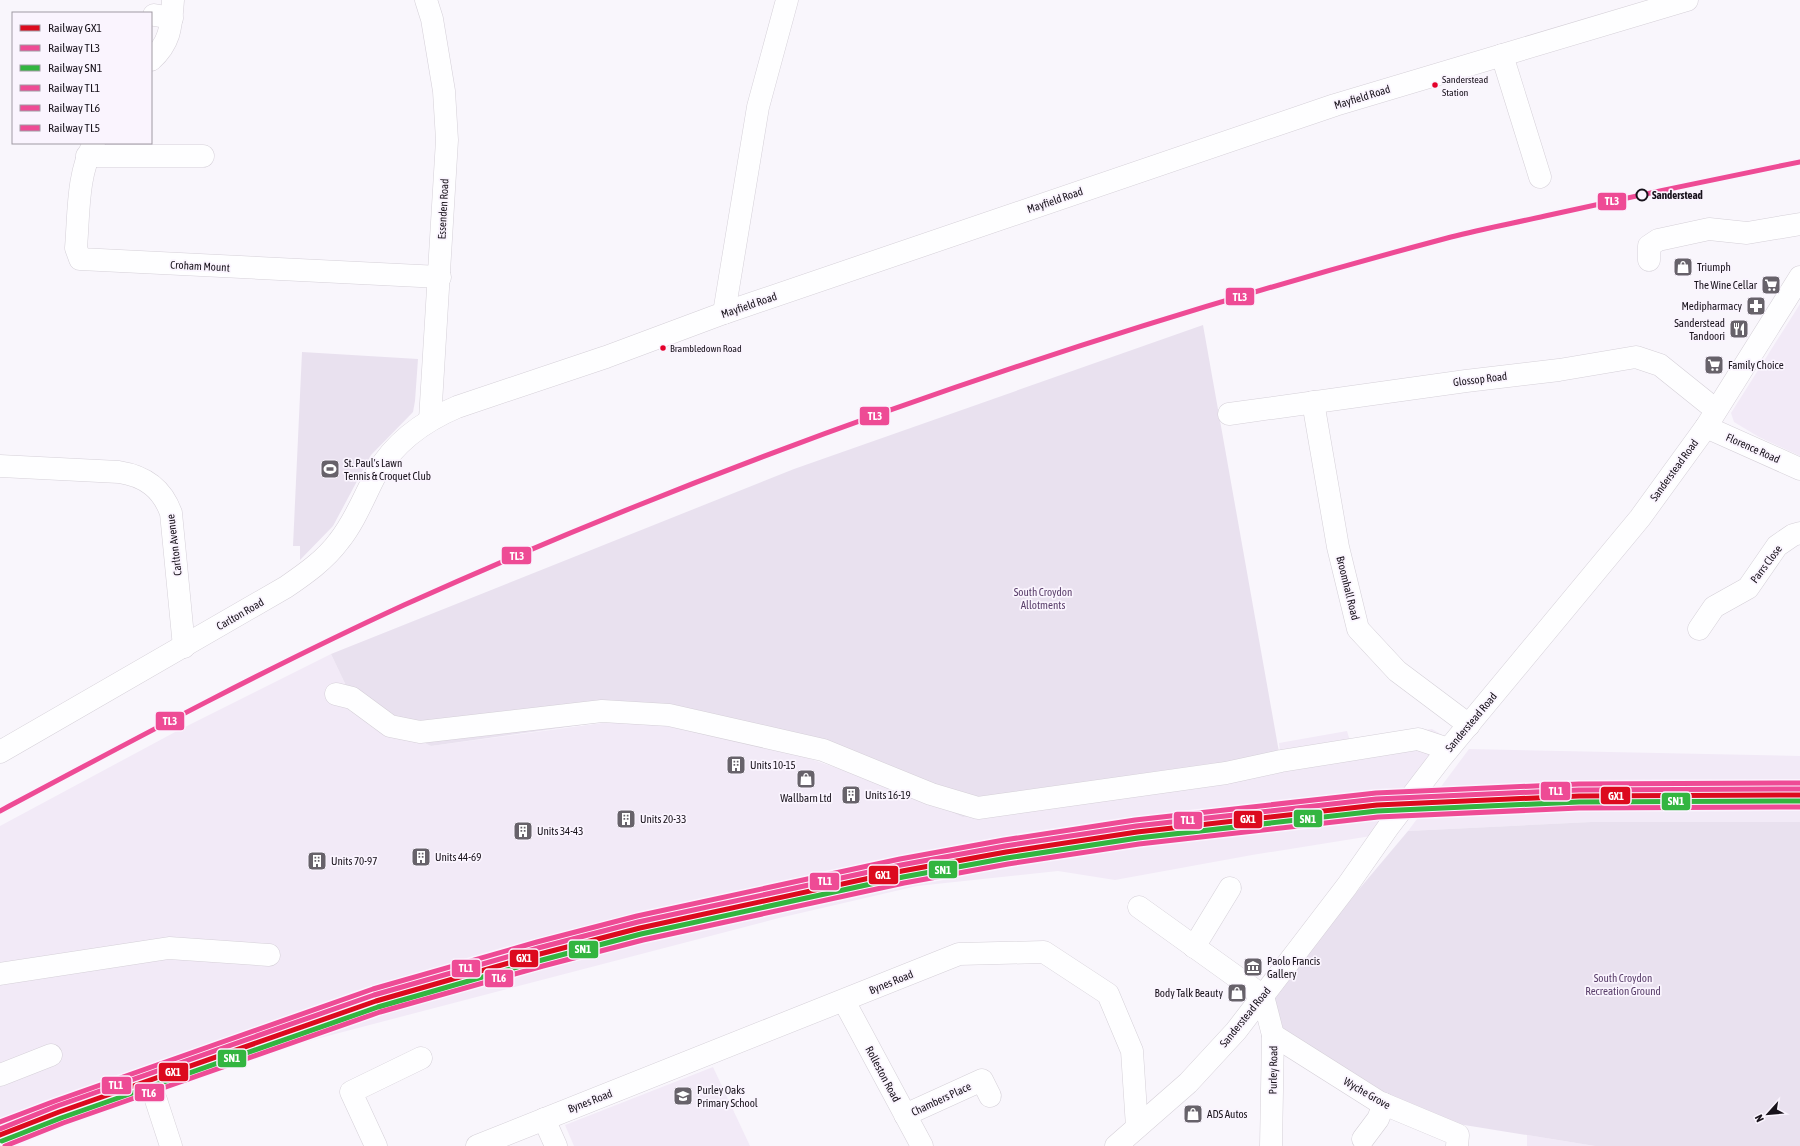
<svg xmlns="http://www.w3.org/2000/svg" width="1800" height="1146" font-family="'Asap Condensed',sans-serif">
	<rect width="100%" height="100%" fill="#f9f6fc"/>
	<!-- built -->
	<g fill="#f2eaf7">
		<path d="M1800 304V456L1759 437 1734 422 1731 413Z"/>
		<path d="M331 654 359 713 431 746 632 719 790 752 907 792 1282 769 1279 743 1347 731 1350 741 1432 729 1444 736 1371 836 1252 855 1115 880 1058 871 917 886 779 918 224 1063 15 1146H0V826L177 731Z"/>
		<path d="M1469 749 1800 756V822H1591L1408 831Z"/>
		<path d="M713 1067 750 1146H574L565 1125Z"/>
		<path d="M1527 1135 1595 1146H1527Z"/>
	</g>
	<!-- green -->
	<g fill="#e9e1ef">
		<path d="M1203 325 1282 769 963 817 907 792 788 749 632 718 431 746 359 713 331 654 794 469Z"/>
		<path d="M302 352 418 359 415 401 413 412 371 455 333 526 300 560V546H293Z"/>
		<path d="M1591 822H1800V1146H1595L1458 1124 1383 1097 1279 1031 1272 1000 1355 894 1408 831Z"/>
	</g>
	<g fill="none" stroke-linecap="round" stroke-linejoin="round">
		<defs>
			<g id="minor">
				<path d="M426 0 432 19 444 91 447 140 430 420"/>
				<path d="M154 15 172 18"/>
				<path d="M1502 55 1540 177"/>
				<path d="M151 60C171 42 171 26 173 0"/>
				<path d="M94 143C77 175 79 212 76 248L80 259 440 277"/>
				<path d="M87 156H203"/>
				<path d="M1649 260V246L1658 240 1709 229 1747 233 1800 224"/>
				<path d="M724 313 758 107 787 0"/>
				<path d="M1313 402 1338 547 1358 629 1397 671 1469 725"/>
				<path d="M1229 414 1466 381 1559 370 1636 357 1660 365 1716 410"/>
				<path d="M1706 427 1800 469"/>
				<path d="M0 466 119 472C145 476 162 488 171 513L184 647"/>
				<path d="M1699 629 1714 607 1748 588 1777 546 1793 535 1800 533"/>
				<path d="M336 694 352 698 390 726 420 732 602 711 669 715 823 750 931 794 978 808 1226 773 1281 761 1418 739 1448 749"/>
				<path d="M0 752 286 587C305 574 325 560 339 541 355 521 364 497 376 474 394 443 424 421 457 407L606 357 724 313 1335 105 1687 0"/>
				<path d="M1139 907 1263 996 1273 1035 1271 1146"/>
				<path d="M1194 947 1230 888"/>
				<path d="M0 974 169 948 269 955"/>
				<path d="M844 1001 922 1146"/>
				<path d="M1273 1035 1379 1102 1458 1135 1457 1146"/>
				<path d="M0 1075 51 1055"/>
				<path d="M156 1100 171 1146"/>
				<path d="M905 1115 982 1080 990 1096"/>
				<path d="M544 1119 556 1146"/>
				<path d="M1363 1139 1378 1119 1384 1104"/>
				<path d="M376 1146 351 1092 421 1058"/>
				<path d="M477 1146 959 954 1044 952 1108 994 1132 1051 1137 1127"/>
			</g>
			<path id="major" d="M1116 1146 1188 1083 1236 1031 1347 886 1389 826 1441 758 1640 518 1706 427 1800 277"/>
		</defs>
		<!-- minor casing -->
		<use href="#minor" stroke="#d5d0d8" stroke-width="23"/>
		<!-- major casing -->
		<use href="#major" stroke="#d5d0d8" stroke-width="23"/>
		<!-- minor -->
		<use href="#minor" stroke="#fefeff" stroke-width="22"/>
		<!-- major -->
		<use href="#major" stroke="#fefeff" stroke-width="22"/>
		<defs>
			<path id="rail-1" d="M0 1135 59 1112 376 1001 540 954 640 928 902 871 1006 852 1137 832 1377 805 1579 796 1800 795"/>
			<path id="rail-2" d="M0 811C133 740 267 668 404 605 741 453 1094 332 1451 237 1482 229 1514 223 1545 216 1630 197 1715 179 1800 162"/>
			<path id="rail-3" d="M2 1141 61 1118 378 1007 542 960 641 934 903 877 1007 858 1138 838 1377 811 1579 802 1800 801"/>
			<path id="rail-4" d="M0 1129 57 1106 374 995 538 948 638 922 901 865 1005 846 1136 826 1376 799 1579 790 1800 789"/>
			<path id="rail-5" d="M5 1146 63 1123 380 1012 543 966 643 940 904 883 1008 864 1139 844 1378 817 1579 808 1800 807"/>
			<path id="rail-6" d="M0 1122 55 1101 373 989 537 942 637 916 900 859 1004 840 1135 820 1376 793 1579 784 1800 783"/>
		</defs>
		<!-- rail-1 casing -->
		<use href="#rail-1" stroke="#faf4fe" stroke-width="8"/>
		<!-- rail-2 casing -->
		<use href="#rail-2" stroke="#faf4fe" stroke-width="8"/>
		<!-- rail-3 casing -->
		<use href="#rail-3" stroke="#faf4fe" stroke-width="8"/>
		<!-- rail-4 casing -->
		<use href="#rail-4" stroke="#faf4fe" stroke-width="8"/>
		<!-- rail-5 casing -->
		<use href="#rail-5" stroke="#faf4fe" stroke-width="8"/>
		<!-- rail-6 casing -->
		<use href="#rail-6" stroke="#faf4fe" stroke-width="8"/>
		<!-- rail-1 -->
		<use href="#rail-1" stroke="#dc0a1e" stroke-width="5"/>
		<!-- rail-2 -->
		<use href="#rail-2" stroke="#ee4b95" stroke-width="5"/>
		<!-- rail-3 -->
		<use href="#rail-3" stroke="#33b540" stroke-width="5"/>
		<!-- rail-4 -->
		<use href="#rail-4" stroke="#ee4b95" stroke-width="5"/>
		<!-- rail-5 -->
		<use href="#rail-5" stroke="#ee4b95" stroke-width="5"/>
		<!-- rail-6 -->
		<use href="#rail-6" stroke="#ee4b95" stroke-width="5"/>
	</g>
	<!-- icons -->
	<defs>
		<symbol id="shop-square" viewBox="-11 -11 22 22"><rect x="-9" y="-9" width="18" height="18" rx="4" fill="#67626a" stroke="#faf4fe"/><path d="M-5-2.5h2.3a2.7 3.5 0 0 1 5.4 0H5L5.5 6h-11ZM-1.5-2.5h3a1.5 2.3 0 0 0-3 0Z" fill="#fff"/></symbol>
		<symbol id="supermarket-square" viewBox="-11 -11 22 22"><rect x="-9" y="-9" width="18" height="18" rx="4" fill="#67626a" stroke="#faf4fe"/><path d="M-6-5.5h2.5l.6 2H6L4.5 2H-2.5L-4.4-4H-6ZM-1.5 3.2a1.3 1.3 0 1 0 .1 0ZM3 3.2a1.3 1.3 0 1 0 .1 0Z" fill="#fff"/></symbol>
		<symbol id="pharmacy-square" viewBox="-11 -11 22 22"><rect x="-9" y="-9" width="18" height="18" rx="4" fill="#67626a" stroke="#faf4fe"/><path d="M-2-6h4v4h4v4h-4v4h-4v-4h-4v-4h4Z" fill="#fff"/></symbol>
		<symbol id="restaurant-square" viewBox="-11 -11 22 22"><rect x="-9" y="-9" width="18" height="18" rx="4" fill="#67626a" stroke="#faf4fe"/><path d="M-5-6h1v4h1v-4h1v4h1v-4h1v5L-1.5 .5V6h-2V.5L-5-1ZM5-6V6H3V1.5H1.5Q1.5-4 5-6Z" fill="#fff"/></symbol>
		<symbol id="stadium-square" viewBox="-11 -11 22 22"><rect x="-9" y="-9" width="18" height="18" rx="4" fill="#67626a" stroke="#faf4fe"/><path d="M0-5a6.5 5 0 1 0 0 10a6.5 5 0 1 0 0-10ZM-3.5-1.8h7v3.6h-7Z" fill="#fff"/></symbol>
		<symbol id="building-square" viewBox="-11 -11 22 22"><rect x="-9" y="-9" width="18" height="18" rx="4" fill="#67626a" stroke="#faf4fe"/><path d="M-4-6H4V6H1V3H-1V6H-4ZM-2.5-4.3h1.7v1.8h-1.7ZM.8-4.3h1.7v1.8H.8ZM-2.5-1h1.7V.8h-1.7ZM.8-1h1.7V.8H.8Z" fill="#fff"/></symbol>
		<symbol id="museum-square" viewBox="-11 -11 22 22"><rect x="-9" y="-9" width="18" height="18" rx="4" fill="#67626a" stroke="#faf4fe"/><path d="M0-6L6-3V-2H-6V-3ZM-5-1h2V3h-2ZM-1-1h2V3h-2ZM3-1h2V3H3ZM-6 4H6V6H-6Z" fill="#fff"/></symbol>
		<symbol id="school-square" viewBox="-11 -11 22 22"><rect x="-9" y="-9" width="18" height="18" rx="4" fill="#67626a" stroke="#faf4fe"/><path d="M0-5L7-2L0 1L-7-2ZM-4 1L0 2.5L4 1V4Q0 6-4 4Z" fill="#fff"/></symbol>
	</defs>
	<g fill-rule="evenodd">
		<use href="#shop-square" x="1672" y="256" width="22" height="22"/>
		<use href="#supermarket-square" x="1760" y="274" width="22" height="22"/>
		<use href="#pharmacy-square" x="1745" y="295" width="22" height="22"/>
		<use href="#restaurant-square" x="1728" y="318" width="22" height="22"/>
		<use href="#supermarket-square" x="1703" y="354" width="22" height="22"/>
		<use href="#stadium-square" x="319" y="458" width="22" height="22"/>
		<use href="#building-square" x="725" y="754" width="22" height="22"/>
		<use href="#shop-square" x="795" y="768" width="22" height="22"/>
		<use href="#building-square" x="840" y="784" width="22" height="22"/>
		<use href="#building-square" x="615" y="808" width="22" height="22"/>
		<use href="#building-square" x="512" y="820" width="22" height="22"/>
		<use href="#building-square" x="410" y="846" width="22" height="22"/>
		<use href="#building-square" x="306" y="850" width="22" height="22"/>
		<use href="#museum-square" x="1242" y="956" width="22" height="22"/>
		<use href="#shop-square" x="1226" y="982" width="22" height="22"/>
		<use href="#school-square" x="672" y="1085" width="22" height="22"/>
		<use href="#shop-square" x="1182" y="1103" width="22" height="22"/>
	</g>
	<!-- markers -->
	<g fill="#e4002b" stroke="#faf4fe" stroke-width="1.5">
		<circle cx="1435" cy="85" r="3.5"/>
		<circle cx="663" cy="348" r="3.5"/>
	</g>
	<circle fill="#faf4fe" stroke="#18121b" stroke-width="2" cx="1642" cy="195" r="5.5"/>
	<g text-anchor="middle" stroke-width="3.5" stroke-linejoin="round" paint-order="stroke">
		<!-- bus labels -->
		<g font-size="10" fill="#18121b" stroke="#faf4fe" text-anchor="start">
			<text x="1442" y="83">Sanderstead<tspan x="1442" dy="13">Station</tspan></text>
			<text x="670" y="352">Brambledown Road</text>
		</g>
		<!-- street labels -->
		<g font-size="11" fill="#18121b" stroke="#faf4fe">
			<text transform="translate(1362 97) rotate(-17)" y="4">Mayfield Road</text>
			<text transform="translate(1055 200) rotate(-19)" y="4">Mayfield Road</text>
			<text transform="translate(443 209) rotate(-87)" y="4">Essenden Road</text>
			<text transform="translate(200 266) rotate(3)" y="4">Croham Mount</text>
			<text transform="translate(749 305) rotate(-19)" y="4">Mayfield Road</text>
			<text transform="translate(1480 379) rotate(-7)" y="4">Glossop Road</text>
			<text transform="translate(1753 448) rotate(24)" y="4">Florence Road</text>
			<text transform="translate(1674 470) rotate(-54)" y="4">Sanderstead Road</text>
			<text transform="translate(174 545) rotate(-97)" y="4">Carlton Avenue</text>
			<text transform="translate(1766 564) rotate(-53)" y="4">Parrs Close</text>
			<text transform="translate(1348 588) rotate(76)" y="4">Broomhall Road</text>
			<text transform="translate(240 614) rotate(-30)" y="4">Carlton Road</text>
			<text transform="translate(1471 722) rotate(-50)" y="4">Sanderstead Road</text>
			<text transform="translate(891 982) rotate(-22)" y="4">Bynes Road</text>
			<text transform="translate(1245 1017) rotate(-51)" y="4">Sanderstead Road</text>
			<text transform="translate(1273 1070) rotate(-89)" y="4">Purley Road</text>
			<text transform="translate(883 1074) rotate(62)" y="4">Rolleston Road</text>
			<text transform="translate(1367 1093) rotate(30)" y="4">Wyche Grove</text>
			<text transform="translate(941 1099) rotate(-25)" y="4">Chambers Place</text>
			<text transform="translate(590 1101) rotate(-21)" y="4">Bynes Road</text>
		</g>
		<!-- stop labels -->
		<g font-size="11" font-weight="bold" fill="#18121b" stroke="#faf4fe" text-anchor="start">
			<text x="1652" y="199">Sanderstead</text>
		</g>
		<!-- poi labels -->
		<g font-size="11" fill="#18121b" stroke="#faf4fe" text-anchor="start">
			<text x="1697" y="271">Triumph</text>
			<text x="1757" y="289" text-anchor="end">The Wine Cellar</text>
			<text x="1742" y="310" text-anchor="end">Medipharmacy</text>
			<text x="1725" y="327" text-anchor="end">Sanderstead<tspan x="1725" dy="13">Tandoori</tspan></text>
			<text x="1728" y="369">Family Choice</text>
			<text x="344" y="467">St. Paul's Lawn<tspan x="344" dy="13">Tennis &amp; Croquet Club</tspan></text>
			<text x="750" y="769">Units 10-15</text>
			<text x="865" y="799">Units 16-19</text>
			<text x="806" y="802" text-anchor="middle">Wallbarn Ltd</text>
			<text x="640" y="823">Units 20-33</text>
			<text x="537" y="835">Units 34-43</text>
			<text x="435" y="861">Units 44-69</text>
			<text x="331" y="865">Units 70-97</text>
			<text x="1267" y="965">Paolo Francis<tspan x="1267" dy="13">Gallery</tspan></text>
			<text x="1223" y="997" text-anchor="end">Body Talk Beauty</text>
			<text x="697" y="1094">Purley Oaks<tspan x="697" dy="13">Primary School</tspan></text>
			<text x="1207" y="1118">ADS Autos</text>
		</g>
		<!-- park labels -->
		<g font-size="11" fill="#593e6a" stroke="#faf4fe">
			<text x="1043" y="596">South Croydon<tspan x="1043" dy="13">Allotments</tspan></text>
			<text x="1623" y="982">South Croydon<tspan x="1623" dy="13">Recreation Ground</tspan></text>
		</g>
	</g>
	<g stroke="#faf4fe" stroke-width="1.5">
		<rect x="1597" y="192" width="30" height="19" rx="4" fill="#ee4b95"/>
		<rect x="1225" y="287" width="30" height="19" rx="4" fill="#ee4b95"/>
		<rect x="859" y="406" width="31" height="20" rx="4" fill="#ee4b95"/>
		<rect x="501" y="546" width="31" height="19" rx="4" fill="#ee4b95"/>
		<rect x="155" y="711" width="30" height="20" rx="4" fill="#ee4b95"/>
		<rect x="1540" y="781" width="31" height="20" rx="4" fill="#ee4b95"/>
		<rect x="1600" y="786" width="31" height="19" rx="4" fill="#dc0a1e"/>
		<rect x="1661" y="792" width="30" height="19" rx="4" fill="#33b540"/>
		<rect x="1293" y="809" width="30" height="19" rx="4" fill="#33b540"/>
		<rect x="1233" y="810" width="30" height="19" rx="4" fill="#dc0a1e"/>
		<rect x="1173" y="811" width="30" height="19" rx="4" fill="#ee4b95"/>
		<rect x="928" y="860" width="30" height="19" rx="4" fill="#33b540"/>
		<rect x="868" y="865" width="31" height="20" rx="4" fill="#dc0a1e"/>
		<rect x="809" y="872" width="31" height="19" rx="4" fill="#ee4b95"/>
		<rect x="568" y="940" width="31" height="19" rx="4" fill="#33b540"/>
		<rect x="509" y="949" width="30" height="19" rx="4" fill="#dc0a1e"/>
		<rect x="451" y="959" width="30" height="19" rx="4" fill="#ee4b95"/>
		<rect x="484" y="969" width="30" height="19" rx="4" fill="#ee4b95"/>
		<rect x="217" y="1049" width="30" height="19" rx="4" fill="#33b540"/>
		<rect x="158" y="1062" width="31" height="20" rx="4" fill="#dc0a1e"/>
		<rect x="101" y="1076" width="31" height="19" rx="4" fill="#ee4b95"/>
		<rect x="134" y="1083" width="31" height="19" rx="4" fill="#ee4b95"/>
	</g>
	<g font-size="11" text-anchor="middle" font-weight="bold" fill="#fff">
		<text x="1612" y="205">TL3</text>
		<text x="1240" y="301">TL3</text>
		<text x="875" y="420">TL3</text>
		<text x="517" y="560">TL3</text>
		<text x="170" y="725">TL3</text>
		<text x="1556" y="795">TL1</text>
		<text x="1616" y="800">GX1</text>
		<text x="1676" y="805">SN1</text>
		<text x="1308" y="823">SN1</text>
		<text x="1248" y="823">GX1</text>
		<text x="1188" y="824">TL1</text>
		<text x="943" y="874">SN1</text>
		<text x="883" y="879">GX1</text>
		<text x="825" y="885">TL1</text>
		<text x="583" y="953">SN1</text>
		<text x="524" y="962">GX1</text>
		<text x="466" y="972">TL1</text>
		<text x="499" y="982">TL6</text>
		<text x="232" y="1062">SN1</text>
		<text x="173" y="1076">GX1</text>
		<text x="116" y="1089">TL1</text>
		<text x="149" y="1097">TL6</text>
	</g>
	<!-- legend -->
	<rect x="12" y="12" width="140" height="132" fill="#faf4fe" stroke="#a09aa3"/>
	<rect x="20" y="25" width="20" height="6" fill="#dc0a1e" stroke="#a09aa3"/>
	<text x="48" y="32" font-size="12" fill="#18121b">Railway GX1</text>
	<rect x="20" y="45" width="20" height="6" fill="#ee4b95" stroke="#a09aa3"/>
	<text x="48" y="52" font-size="12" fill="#18121b">Railway TL3</text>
	<rect x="20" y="65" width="20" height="6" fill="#33b540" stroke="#a09aa3"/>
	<text x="48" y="72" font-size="12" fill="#18121b">Railway SN1</text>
	<rect x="20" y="85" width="20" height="6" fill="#ee4b95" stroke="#a09aa3"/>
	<text x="48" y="92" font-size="12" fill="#18121b">Railway TL1</text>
	<rect x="20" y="105" width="20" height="6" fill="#ee4b95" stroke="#a09aa3"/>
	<text x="48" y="112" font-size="12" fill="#18121b">Railway TL6</text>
	<rect x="20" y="125" width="20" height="6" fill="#ee4b95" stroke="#a09aa3"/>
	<text x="48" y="132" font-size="12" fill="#18121b">Railway TL5</text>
	<!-- north arrow -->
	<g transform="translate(1768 1114) rotate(243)" stroke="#faf4fe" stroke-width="3" paint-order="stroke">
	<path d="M0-3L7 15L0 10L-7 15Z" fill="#18121b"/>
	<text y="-6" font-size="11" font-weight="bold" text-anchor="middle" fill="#18121b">N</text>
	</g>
</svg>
